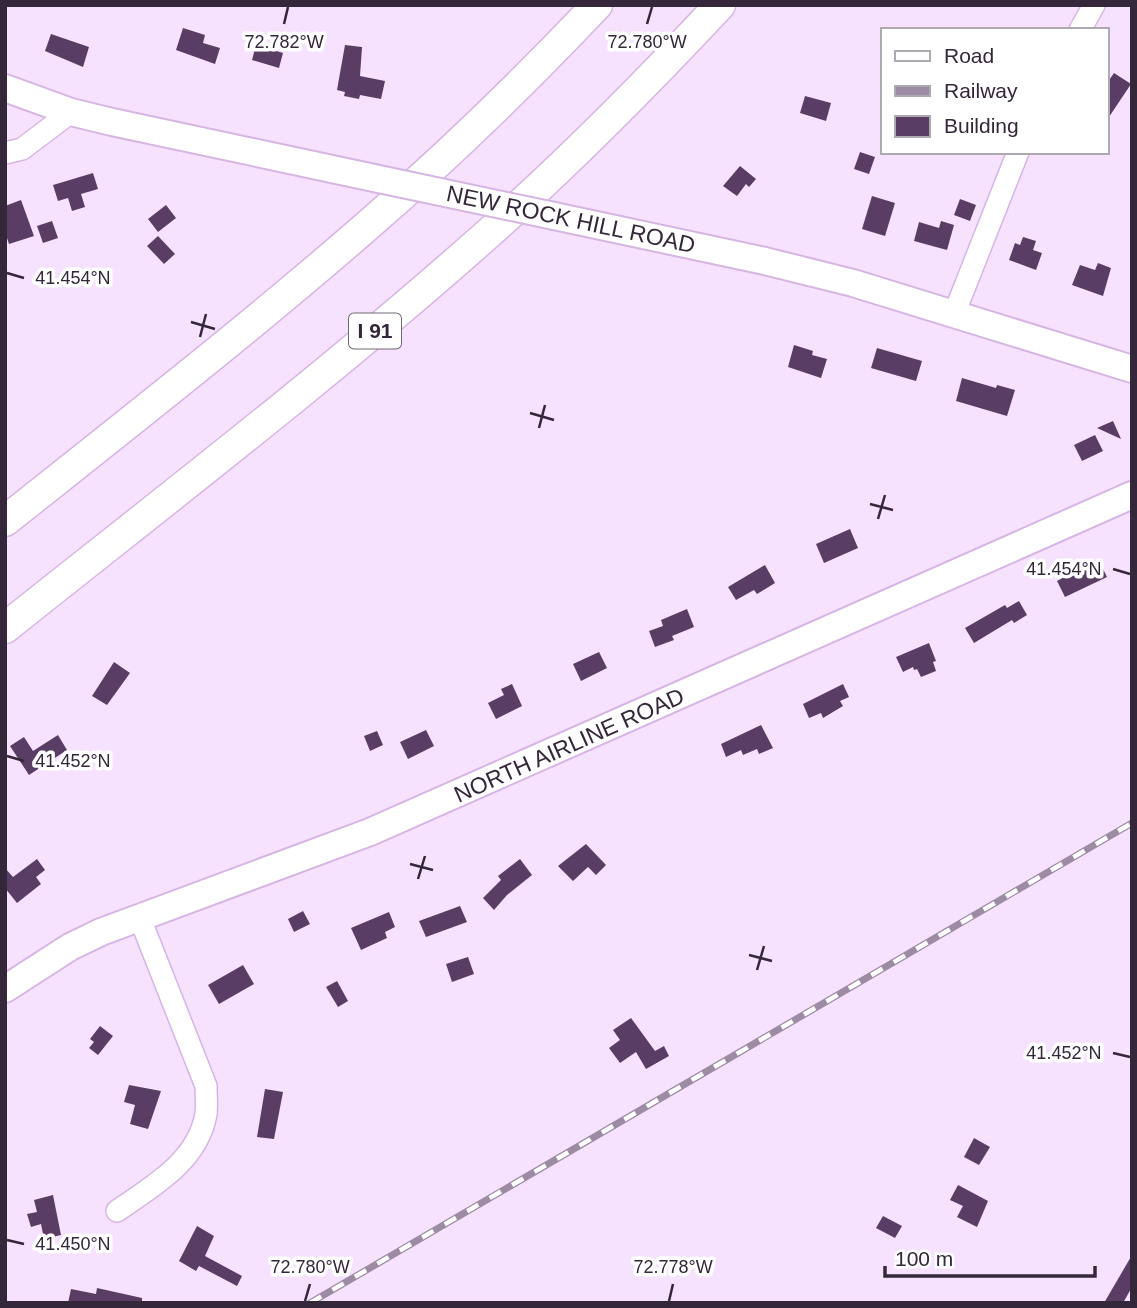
<svg xmlns="http://www.w3.org/2000/svg" width="1137" height="1308" font-family="Arial,sans-serif">
	<rect width="100%" height="100%" fill="#f6e2ff"/>
	<!-- building -->
	<g fill="#5a3d65">
		<path d="M183 28 205 35 203 43 220 48 215 64 176 50Z"/>
		<path d="M51 34 89 47 83 67 45 51Z"/>
		<path d="M256 45 283 53 279 68 252 60Z"/>
		<path d="M345 45 362 47 360 76 385 81 381 99 360 95 359 99 344 96 345 92 337 90Z"/>
		<path d="M1114 73 1131 84 1107 120V83Z"/>
		<path d="M805 96 831 103 826 121 800 113Z"/>
		<path d="M860 152 875 157 869 174 854 169Z"/>
		<path d="M740 166 756 179 749 187 746 184 737 196 723 186Z"/>
		<path d="M93 173 98 189 81 194 85 207 72 211 68 198 58 201 53 185Z"/>
		<path d="M872 196 895 203 885 236 862 229Z"/>
		<path d="M960 199 976 205 970 221 954 215Z"/>
		<path d="M21 200 34 236 9 244 5 232V206Z"/>
		<path d="M166 205 176 218 158 232 148 219Z"/>
		<path d="M52 221 58 238 43 243 37 226Z"/>
		<path d="M941 221 954 225 947 250 914 241 919 222 939 228Z"/>
		<path d="M158 236 175 254 164 264 147 246Z"/>
		<path d="M1023 237 1036 241 1033 250 1042 253 1036 270 1009 260 1015 243 1020 245Z"/>
		<path d="M1098 263 1111 268 1103 296 1072 285 1080 265 1095 270Z"/>
		<path d="M794 345 813 351 812 355 827 359 821 378 788 367Z"/>
		<path d="M877 348 922 361 916 381 871 368Z"/>
		<path d="M962 378 996 388 997 385 1015 390 1007 416 956 401Z"/>
		<path d="M1113 421 1121 439 1097 428Z"/>
		<path d="M1095 435 1103 451 1082 461 1074 445Z"/>
		<path d="M850 529 858 548 824 563 816 544Z"/>
		<path d="M1098 559 1107 577 1065 597 1057 581Z"/>
		<path d="M765 565 775 583 757 594 754 590 736 600 728 587Z"/>
		<path d="M1019 601 1027 615 1014 623 1012 620 974 643 965 628 1005 605 1007 608Z"/>
		<path d="M687 609 694 627 672 636 674 640 655 647 649 631 663 626 661 620Z"/>
		<path d="M929 643 936 661 933 662 936 671 921 677 917 669 914 670 913 667 903 672 896 657Z"/>
		<path d="M599 652 607 668 581 681 573 664Z"/>
		<path d="M114 662 130 673 107 705 92 696Z"/>
		<path d="M512 684 522 706 496 719 488 703 504 695 501 689Z"/>
		<path d="M843 684 849 697 840 701 843 706 823 718 821 713 809 718 803 704Z"/>
		<path d="M761 725 773 748 759 754 757 749 743 755 741 750 726 757 721 744Z"/>
		<path d="M426 730 434 746 408 759 400 742Z"/>
		<path d="M377 731 383 745 370 751 364 736Z"/>
		<path d="M58 735 67 750 29 775 10 746 24 737 33 751Z"/>
		<path d="M586 844 606 865 596 875 588 867 573 881 558 866Z"/>
		<path d="M37 859 45 870 36 877 41 884 17 903 5 888V868L13 877Z"/>
		<path d="M520 859 532 875 507 895 494 910 483 898 501 880 498 876Z"/>
		<path d="M460 906 467 922 426 937 419 921Z"/>
		<path d="M303 911 310 924 294 932 288 919Z"/>
		<path d="M389 912 395 927 385 932 387 938 361 950 351 928Z"/>
		<path d="M468 957 474 974 452 982 446 964Z"/>
		<path d="M243 965 254 984 219 1004 208 985Z"/>
		<path d="M337 981 348 1001 338 1007 326 987Z"/>
		<path d="M631 1018 655 1051 664 1046 669 1056 646 1069 636 1052 620 1063 609 1048 620 1040 613 1030Z"/>
		<path d="M100 1026 113 1036 98 1055 89 1048 94 1042 90 1039Z"/>
		<path d="M129 1085 161 1091 148 1129 130 1124 135 1105 124 1102Z"/>
		<path d="M265 1089 283 1092 274 1139 257 1137Z"/>
		<path d="M974 1138 990 1147 979 1165 964 1157Z"/>
		<path d="M958 1185 988 1201 977 1227 957 1217 963 1206 950 1200Z"/>
		<path d="M53 1195 61 1235 44 1239 41 1224 31 1227 27 1214 37 1212 34 1200Z"/>
		<path d="M883 1216 902 1226 895 1238 876 1228Z"/>
		<path d="M197 1226 214 1236 205 1256 242 1276 237 1286 199 1266 196 1271 179 1261Z"/>
		<path d="M1132 1255V1287L1123 1303H1104Z"/>
		<path d="M97 1288 142 1298V1303H68L71 1289 96 1294Z"/>
	</g>
	<g fill="none" stroke-linecap="round" stroke-linejoin="round">
		<defs>
			<g id="minor">
				<path d="M1080 30 1094 5"/>
				<path d="M5 153 22 149 71 112"/>
				<path d="M954 314 1018 152"/>
				<path d="M117 1211C153 1186 198 1161 206 1114 207 1105 206 1095 206 1086L139 916"/>
			</g>
			<g id="major">
				<path d="M5 88 71 112 112 122 374 178"/>
				<path d="M554 216 765 261 853 283 1132 369"/>
				<path d="M5 989 70 947 101 932 370 832 1132 495"/>
			</g>
			<g id="highway">
				<path d="M5 521C127 424 250 328 367 226 448 156 524 82 597 5"/>
				<path d="M5 628C168 498 334 371 490 232 571 160 646 84 720 5"/>
			</g>
		</defs>
		<!-- minor casing -->
		<use href="#minor" stroke="#d6b5e4" stroke-width="24"/>
		<!-- major casing -->
		<use href="#major" stroke="#d6b5e4" stroke-width="30"/>
		<!-- highway casing -->
		<use href="#highway" stroke="#d6b5e4" stroke-width="33"/>
		<!-- minor -->
		<use href="#minor" stroke="#fff" stroke-width="21"/>
		<!-- major -->
		<use href="#major" stroke="#fff" stroke-width="26"/>
		<!-- highway -->
		<use href="#highway" stroke="#fff" stroke-width="30"/>
		<defs>
			<path id="rail" d="M310 1303 1132 823"/>
		</defs>
		<!-- rail casing -->
		<use href="#rail" stroke="#9c8ba3" stroke-width="7"/>
		<!-- rail -->
		<use href="#rail" stroke="#fff" stroke-width="4.5" stroke-dasharray="13" stroke-linecap="butt"/>
		<defs>
			<path id="major-bridge" d="M374 178 554 216"/>
		</defs>
		<!-- major-bridge casing -->
		<use href="#major-bridge" stroke="#d6b5e4" stroke-width="30" stroke-linecap="butt"/>
		<!-- major-bridge -->
		<use href="#major-bridge" stroke="#fff" stroke-width="26"/>
	</g>
	<!-- ticks -->
	<path fill="none" stroke="#342739" stroke-width="2.5" d="M284 24 288 7M647 24 652 7M7 273 24 278M191 322 215 329M200 337 206 314M530 413 554 420M539 428 545 405M870 504 893 510M878 519 885 495M1113 569 1130 574M7 756 24 761M410 864 433 870M418 879 425 856M749 955 772 961M757 970 764 946M1113 1053 1130 1057M7 1240 24 1244M305 1301 310 1284M669 1301 673 1284"/>
	<g text-anchor="middle" stroke-width="7" stroke-linejoin="round" paint-order="stroke">
		<!-- shield labels -->
		<rect fill="#fff" stroke="#716874" stroke-width="2" x="349" y="313.5" width="52" height="35" rx="5"/>
		<g font-size="21" font-weight="bold" fill="#342739">
			<text x="375" y="338">I 91</text>
		</g>
		<!-- street labels -->
		<g font-size="23" fill="#342739" stroke="#fff">
			<text transform="translate(571 219) rotate(12)" y="8">NEW ROCK HILL ROAD</text>
			<text transform="translate(569 745) rotate(-24)" y="8">NORTH AIRLINE ROAD</text>
		</g>
	</g>
	<g font-size="18" text-anchor="middle" fill="#342739" stroke="#fff" stroke-width="7" stroke-linejoin="round" paint-order="stroke">
		<text x="284" y="48">72.782°W</text>
		<text x="647" y="48">72.780°W</text>
		<text x="73" y="284">41.454°N</text>
		<text x="1064" y="575">41.454°N</text>
		<text x="73" y="767">41.452°N</text>
		<text x="1064" y="1059">41.452°N</text>
		<text x="73" y="1250">41.450°N</text>
		<text x="310" y="1273">72.780°W</text>
		<text x="673" y="1273">72.778°W</text>
	</g>
	<!-- border -->
	<rect width="1137" height="1308" fill="none" stroke="#342739" stroke-width="14"/>
	<!-- legend -->
	<rect x="881" y="28" width="228" height="126" fill="#ffffff" stroke="#aea9b0" stroke-width="2"/>
	<rect x="895" y="51" width="35" height="10" fill="#ffffff" stroke="#aea9b0" stroke-width="2"/>
	<text x="944" y="63" font-size="21" fill="#342739">Road</text>
	<rect x="895" y="86" width="35" height="10" fill="#9c8ba3" stroke="#aea9b0" stroke-width="2"/>
	<text x="944" y="98" font-size="21" fill="#342739">Railway</text>
	<rect x="895" y="116" width="35" height="21" fill="#5a3d65" stroke="#aea9b0" stroke-width="2"/>
	<text x="944" y="133" font-size="21" fill="#342739">Building</text>
	<!-- scale -->
	<path d="M885 1266v10h210v-10" fill="none" stroke="#342739" stroke-width="3.5"/>
	<text x="895" y="1266" font-size="21" fill="#342739" stroke="#ffffff" stroke-width="5" paint-order="stroke">100 m</text>
</svg>
